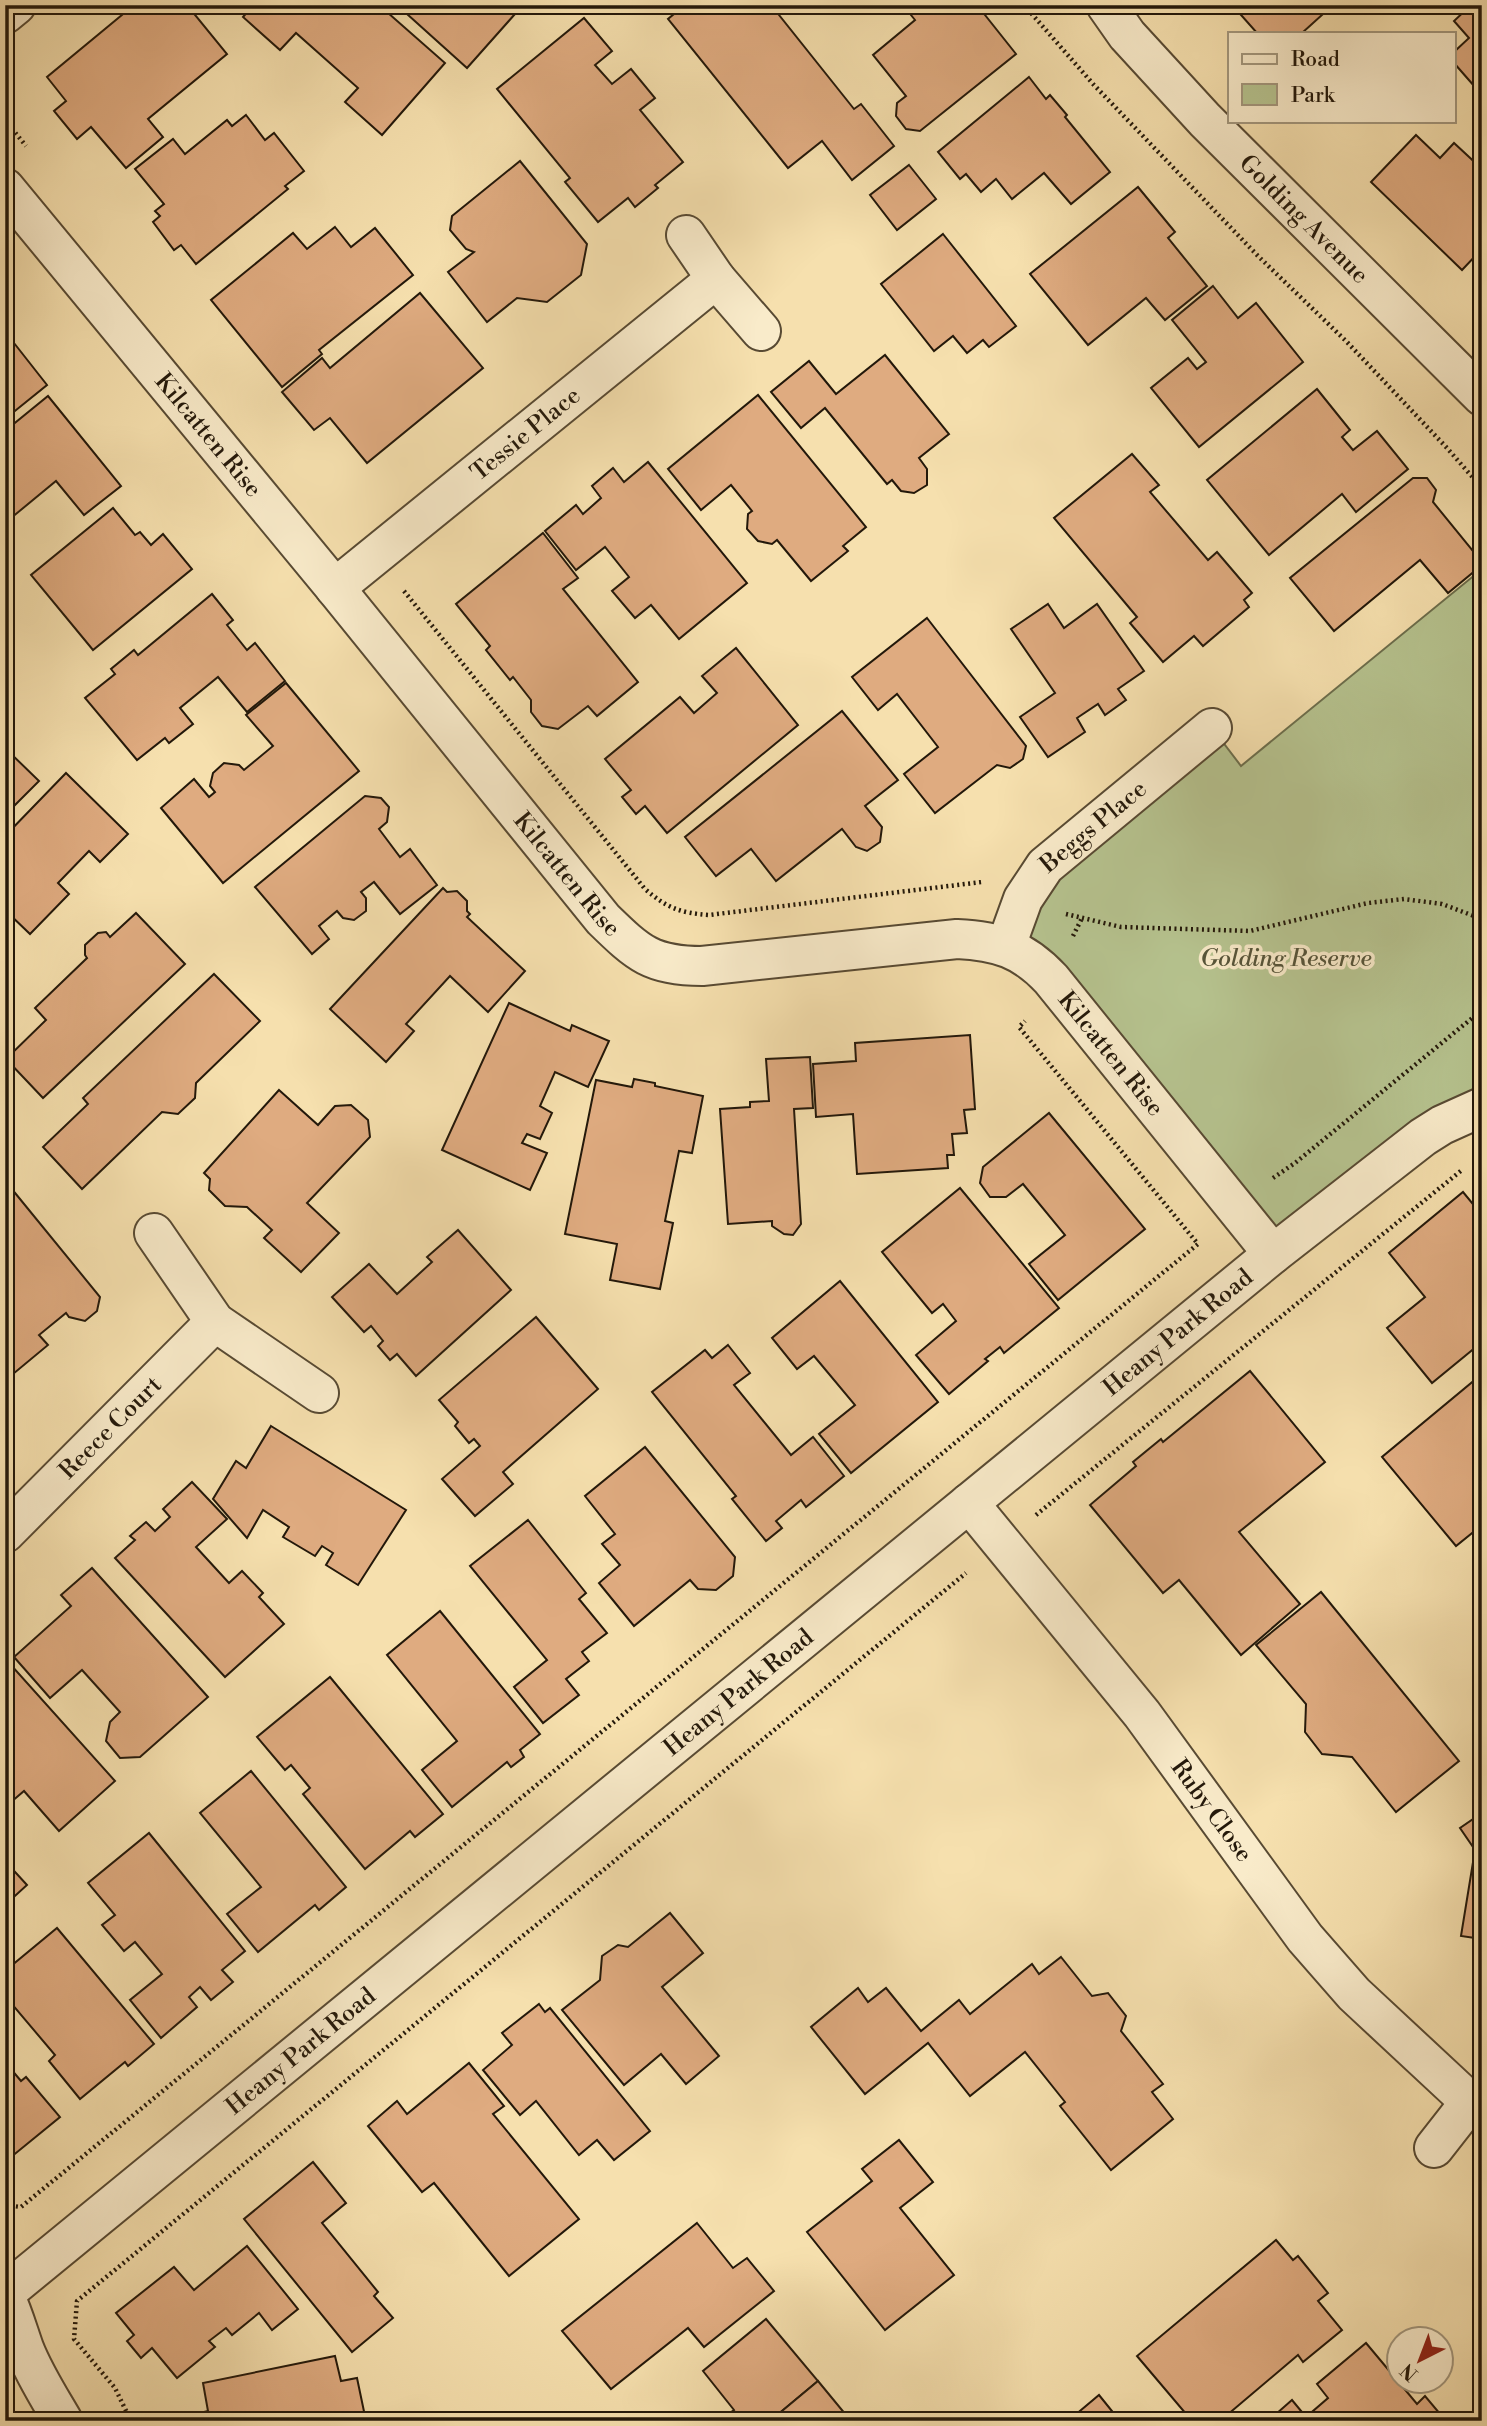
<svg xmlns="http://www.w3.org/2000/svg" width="1487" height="2426" font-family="'Libre Bodoni',serif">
	<rect width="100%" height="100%" fill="#f6e0ae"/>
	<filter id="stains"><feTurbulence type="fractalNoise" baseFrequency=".00286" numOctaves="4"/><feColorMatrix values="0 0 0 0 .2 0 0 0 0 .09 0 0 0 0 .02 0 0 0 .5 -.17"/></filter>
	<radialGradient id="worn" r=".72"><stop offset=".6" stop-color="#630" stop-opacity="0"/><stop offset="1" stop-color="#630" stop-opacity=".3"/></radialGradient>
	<!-- green -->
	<path fill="#b6c38f" stroke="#6c6e4c" stroke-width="2" d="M1482 569V1107L1273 1254 1028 957 1023 899 1212 728 1241 766Z"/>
	<!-- building -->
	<g fill="#dfab80" stroke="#23180a" stroke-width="2">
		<path d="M134 5H171L176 11 184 5H187L227 54 148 119 163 137 126 168 91 127 77 139 54 111 66 101 47 77Z"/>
		<path d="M253 5H379L445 63 382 135 345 102 358 88 296 33 280 50 243 17Z"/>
		<path d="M397 5H523L467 68Z"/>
		<path d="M685 5H771L854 109 861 104 894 146 852 180 822 141 788 168 668 19Z"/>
		<path d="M903 5H977L1016 54 920 131 906 129 896 116 897 103 906 96 873 55 915 20Z"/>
		<path d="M1216 5H1333L1302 33H1257L1234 7Z"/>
		<path d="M1471 5H1482V95L1454 63V52L1469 38 1454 21Z"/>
		<path d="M584 18 612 51 595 65 612 84 631 69 655 98 640 110 683 162 655 185 658 188 635 207 628 198 598 222 565 182 570 178 497 89Z"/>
		<path d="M1029 77 1046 99 1050 95 1067 115 1065 117 1110 172 1071 204 1044 173 1012 199 996 179 981 192 966 174 960 179 938 152Z"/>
		<path d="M246 115 265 140 274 133 304 171 285 186 288 189 196 264 181 245 174 250 153 222 160 216 155 211 164 204 135 169 173 139 185 154 227 120 232 126Z"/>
		<path d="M1416 135 1440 158 1454 143 1482 169V255L1479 252 1462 270 1371 182Z"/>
		<path d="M520 161 587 244 581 275 547 302 517 298 487 322 448 272 474 252 466 249 450 230 452 216Z"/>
		<path d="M909 165 936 199 897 230 870 195Z"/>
		<path d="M1138 187 1175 232 1168 238 1207 286 1165 320 1146 298 1088 345 1030 274Z"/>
		<path d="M335 227 351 247 375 228 413 275 319 350 322 354 282 387 211 300 293 233 307 249Z"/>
		<path d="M943 234 1016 326 989 347 983 340 967 353 953 336 934 351 881 284Z"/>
		<path d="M1213 286 1238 318 1256 303 1303 362 1199 447 1151 388 1188 358 1197 369 1206 362 1172 320Z"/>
		<path d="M420 293 483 368 367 463 330 418 314 430 282 392 322 358 330 368Z"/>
		<path d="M14 343 47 385 5 419V350Z"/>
		<path d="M885 355 949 434 919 458 927 469V485L914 493 901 491 892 480 887 484 825 408 801 428 771 392 809 361 836 394Z"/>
		<path d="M1317 389 1350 430 1342 437 1353 450 1377 431 1408 469 1356 512 1342 494 1269 555 1207 480Z"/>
		<path d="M758 395 866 527 843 546 848 551 811 581 777 540 772 544 758 541 747 529 748 514 752 511 731 485 701 510 668 469Z"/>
		<path d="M48 396 121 486 84 515 56 481 5 523V431Z"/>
		<path d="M1132 454 1159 485 1150 492 1208 560 1217 552 1252 593 1244 600 1249 607 1203 646 1194 636 1163 662 1130 623 1137 617 1054 518Z"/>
		<path d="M648 462 747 583 679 639 651 605 635 618 612 591 629 577 605 547 576 570 545 531 576 505 583 514 601 498 592 486 613 468 624 482Z"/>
		<path d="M1413 478H1427L1436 490 1433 502 1482 562V565L1448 593 1420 560 1334 631 1290 578Z"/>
		<path d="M113 508 135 535 140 532 151 545 163 534 192 569 93 650 31 575Z"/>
		<path d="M543 533 578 578 563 589 638 682 597 716 588 706 558 729 542 726 531 712V700L513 677 510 680 486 650 490 646 456 604Z"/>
		<path d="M212 594 233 620 227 625 247 650 255 643 285 681 247 712 218 677 180 708 193 724 169 743 165 738 137 760 85 698 115 674 111 669 134 650 138 655Z"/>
		<path d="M1048 604 1064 628 1097 604 1144 671 1118 689 1126 700 1105 715 1098 704 1077 718 1085 732 1048 757 1020 717 1055 693 1011 629Z"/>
		<path d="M927 618 1026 746 1023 759 1010 768 997 765 935 813 904 774 938 747 897 694 878 710 852 677Z"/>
		<path d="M736 648 798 725 667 833 645 806 636 814 622 797 631 790 605 759 680 697 694 713 717 693 702 676Z"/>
		<path d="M286 683 359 771 223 883 161 808 194 779 209 797 215 792 210 786 213 773 224 763 239 765 244 770 273 746 246 715Z"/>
		<path d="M842 711 898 780 865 806 882 827 880 842 867 851 856 847 842 829 776 881 751 849 716 876 685 837Z"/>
		<path d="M5 748 39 781 5 815Z"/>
		<path d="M66 773 128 834 100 862 89 851 58 883 69 894 30 934 5 910V836Z"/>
		<path d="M365 796 381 798 389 807 387 822 379 829 400 857 410 849 437 885 400 914 374 882 361 892 366 898V911L354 920 343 918 337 911 319 926 329 939 312 954 255 887Z"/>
		<path d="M443 888 447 892 457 891 467 901V911L470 914 467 917 525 971 488 1012 450 976 406 1024 414 1031 386 1062 330 1009Z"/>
		<path d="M136 913 185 964 43 1098 6 1059 46 1020 35 1008 87 958 85 955V945L98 933 106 932 110 937Z"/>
		<path d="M214 974 260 1021 196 1083 195 1098 178 1114 162 1112 82 1189 43 1147 88 1104 83 1098Z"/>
		<path d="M509 1003 570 1031 572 1025 609 1041 588 1087 555 1072 540 1106 552 1113 540 1139 527 1134 522 1143 547 1153 530 1190 442 1150Z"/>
		<path d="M970 1035 975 1109 964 1110 967 1133 952 1134 954 1155H947L948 1168 857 1174 853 1114 816 1117 813 1064 856 1061 855 1043Z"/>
		<path d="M810 1057 813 1108 794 1109 801 1224 793 1235 784 1234 772 1226V1221L728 1224 720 1109 750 1107V1102L769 1101 766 1059Z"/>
		<path d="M634 1079 655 1083V1086L703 1096 692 1153 679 1151 665 1221 673 1223 660 1289 610 1280 617 1244 565 1234 596 1080 632 1087Z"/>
		<path d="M279 1090 318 1125 335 1106 351 1105 368 1120 370 1137 307 1203 339 1233 301 1272 264 1238 272 1230 247 1207 225 1206 209 1190 210 1179 204 1173Z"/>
		<path d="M1049 1113 1145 1229 1058 1300 1029 1264 1065 1235 1023 1184 1006 1197H990L980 1183 983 1167Z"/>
		<path d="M11 1188 100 1297 97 1311 85 1321 69 1317 66 1313 39 1335 48 1345 7 1379 5 1314 11 1309 5 1303V1193Z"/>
		<path d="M960 1188 1059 1308 1004 1353 1000 1347 985 1359 988 1361 949 1394 916 1355 956 1321 943 1304 932 1313 882 1252Z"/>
		<path d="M1463 1192 1482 1215V1342L1432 1383 1387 1328 1425 1297 1389 1253Z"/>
		<path d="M458 1230 511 1290 416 1376 397 1354 390 1360 378 1346 383 1341 371 1326 364 1332 332 1297 369 1264 397 1294 432 1262 427 1257Z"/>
		<path d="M840 1281 938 1402 851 1473 819 1434 855 1405 814 1356 797 1369 772 1338Z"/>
		<path d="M536 1317 598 1389 503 1472 513 1484 475 1516 442 1479 480 1446 474 1439 469 1443 455 1426 458 1422 439 1400Z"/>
		<path d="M728 1345 750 1373 734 1385 791 1455 813 1437 844 1476 806 1507 801 1500 776 1521 782 1528 766 1541 732 1499 736 1496 652 1392 705 1350 712 1358Z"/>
		<path d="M1250 1371 1325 1462 1239 1532 1300 1604 1241 1655 1179 1580 1163 1593 1090 1505 1136 1466 1133 1462 1161 1439 1163 1442Z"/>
		<path d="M1482 1374V1525L1456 1546 1382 1457Z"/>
		<path d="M271 1426 406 1510 358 1585 326 1565 333 1553 322 1546 315 1556 283 1537 289 1527 263 1510 247 1538 213 1499 236 1461 246 1468Z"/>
		<path d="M645 1447 735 1557 733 1576 716 1590 698 1589 690 1580 634 1626 599 1583 620 1565 602 1544 615 1534 585 1496Z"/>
		<path d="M192 1482 227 1519 196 1547 229 1583 242 1571 263 1593 259 1597 284 1624 225 1677 115 1558 135 1540 130 1536 146 1522 155 1531 170 1517 163 1509Z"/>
		<path d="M528 1520 586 1593 579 1599 607 1633 582 1652 589 1661 566 1679 579 1695 543 1723 514 1687 547 1660 470 1566Z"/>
		<path d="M92 1568 208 1697 140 1757 120 1758 106 1741 110 1722 120 1712 82 1670 50 1698 14 1657 71 1606 61 1595Z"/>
		<path d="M1321 1592 1459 1761 1396 1812 1352 1757 1322 1754 1305 1732 1306 1704 1256 1645Z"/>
		<path d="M440 1611 540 1734 520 1750 524 1757 511 1767 507 1762 452 1807 422 1770 457 1741 387 1655Z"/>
		<path d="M5 1665H11L115 1781 59 1831 24 1791 10 1803 5 1798Z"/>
		<path d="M330 1677 443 1814 415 1837 410 1831 365 1869 303 1794 310 1788 291 1765 285 1770 257 1737Z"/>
		<path d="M251 1771 346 1887 319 1910 315 1905 258 1952 227 1914 261 1887 200 1813Z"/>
		<path d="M1482 1813V1939L1461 1936 1475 1850 1460 1828Z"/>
		<path d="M149 1833 245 1951 222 1970 233 1982 211 2000 200 1987 189 1997 197 2007 161 2038 130 2000 162 1974 135 1942 124 1951 102 1925 115 1915 88 1883Z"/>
		<path d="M5 1861 27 1885 5 1905Z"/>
		<path d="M670 1913 703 1953 662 1987 719 2056 686 2084 661 2054 624 2085 562 2010 600 1980 602 1956 618 1945 628 1947Z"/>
		<path d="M57 1928 154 2044 128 2066 125 2062 80 2099 49 2061 55 2055 5 1996V1971Z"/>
		<path d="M1061 1957 1092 1996 1108 1993 1126 2016 1121 2031 1163 2084 1152 2092 1173 2119 1111 2170 1060 2106 1065 2102 1025 2052 970 2096 928 2043 865 2094 811 2027 858 1988 868 2002 886 1988 921 2031 959 2000 970 2014 1032 1964 1039 1974Z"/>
		<path d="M539 2004 545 2012 550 2008 650 2131 614 2160 597 2140 579 2155 536 2101 520 2115 483 2070 512 2045 502 2033Z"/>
		<path d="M5 2062 21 2081 26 2077 60 2117 5 2162Z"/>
		<path d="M469 2063 504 2106 493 2114 579 2219 509 2276 434 2183 422 2192 368 2126 397 2101 407 2114Z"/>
		<path d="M899 2140 933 2182 900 2208 954 2275 885 2330 807 2232 872 2181 862 2169Z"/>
		<path d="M313 2162 346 2203 322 2223 378 2292 374 2296 393 2318 352 2352 244 2219Z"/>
		<path d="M697 2223 733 2268 747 2258 774 2291 704 2347 688 2328 611 2389 562 2331Z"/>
		<path d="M1276 2240 1293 2260 1298 2256 1328 2293 1318 2301 1342 2330 1303 2362 1298 2355 1220 2421H1192L1137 2356Z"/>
		<path d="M247 2246 298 2309 272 2330 259 2313 232 2335 226 2328 209 2341 215 2347 177 2378 152 2348 141 2358 127 2341 134 2335 116 2313 174 2267 194 2290Z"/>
		<path d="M766 2319 818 2381 770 2421H736L730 2413 734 2410 703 2371Z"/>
		<path d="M1366 2343 1417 2404 1425 2396 1446 2421H1268L1292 2400 1306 2417 1328 2398 1317 2384Z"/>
		<path d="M335 2356 341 2381 357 2378 366 2421H202L200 2413 208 2411 203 2383Z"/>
		<path d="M818 2381 851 2421H770Z"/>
		<path d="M1099 2395 1120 2421H1068Z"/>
	</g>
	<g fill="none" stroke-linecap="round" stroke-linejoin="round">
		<defs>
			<g id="minor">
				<path id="s1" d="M1106 5 1127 35 1205 120 1482 396"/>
				<path d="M5 14 16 5"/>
				<path id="s2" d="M5 188 335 588 603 919C638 953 651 966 702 966L957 939C998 941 1023 949 1051 979L1273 1254"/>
				<path d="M686 235 716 279"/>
				<path id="s3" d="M335 588 716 279 761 331"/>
				<path id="s4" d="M1006 946 1023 899 1045 866 1212 728"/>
				<path d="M154 1233 215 1322 319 1393"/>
				<path id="s5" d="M969 1503 1142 1714 1305 1938 1354 1994 1470 2102 1482 2098"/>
				<path id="s6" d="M5 1533 215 1322"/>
				<path d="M1434 2148 1470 2102"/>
				<path id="s7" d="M5 2293 1273 1254 1423 1137 1442 1125 1482 1107"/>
				<path d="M5 2296C13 2313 18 2331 24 2348 34 2374 49 2397 63 2421"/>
			</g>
		</defs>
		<!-- minor casing -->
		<use href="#minor" stroke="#584a33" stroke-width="42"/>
		<!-- path -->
		<g stroke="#23180a" stroke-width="4.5" stroke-dasharray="2 3.5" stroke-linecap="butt">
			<path d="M1024 5 1094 85 1258 256 1346 341 1447 448 1482 488"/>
			<path d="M5 120 26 146"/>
			<path d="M404 591 645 889C667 908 680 913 709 915L982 882"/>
			<path d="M1066 914 1121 927 1250 931 1368 903 1404 899 1442 904 1482 919"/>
			<path d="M1476 915 1482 901"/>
			<path d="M1073 936 1082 918"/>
			<path d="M1273 1178 1295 1163 1482 1010"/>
			<path d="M1036 1515 1462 1170"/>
			<path d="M5 2205 21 2207 1198 1244 1019 1027 1025 1021"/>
			<path d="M131 2421 115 2388 74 2339 77 2301 966 1573"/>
		</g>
		<!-- minor -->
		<use href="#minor" stroke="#f9ebca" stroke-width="38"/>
	</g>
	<g text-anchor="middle" stroke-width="7" stroke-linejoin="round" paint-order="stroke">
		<!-- street labels -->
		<g font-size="24" fill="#23180a" stroke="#f9ebca">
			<text dy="8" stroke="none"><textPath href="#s1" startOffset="292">Golding Avenue</textPath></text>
			<text dy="8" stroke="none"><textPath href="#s3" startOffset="245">Tessie Place</textPath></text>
			<text dy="8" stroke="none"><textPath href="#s2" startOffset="320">Kilcatten Rise</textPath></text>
			<text dy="8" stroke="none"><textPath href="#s4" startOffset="152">Beggs Place</textPath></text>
			<text dy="8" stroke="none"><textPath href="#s2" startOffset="887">Kilcatten Rise</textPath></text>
			<text dy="8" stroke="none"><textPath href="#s2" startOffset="1516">Kilcatten Rise</textPath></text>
			<text dy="8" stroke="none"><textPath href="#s7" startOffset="1516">Heany Park Road</textPath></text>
			<text dy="8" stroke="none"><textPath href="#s6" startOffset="149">Reece Court</textPath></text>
			<text dy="8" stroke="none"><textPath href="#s7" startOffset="948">Heany Park Road</textPath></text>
			<text dy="8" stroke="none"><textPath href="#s5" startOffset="392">Ruby Close</textPath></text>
			<text dy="8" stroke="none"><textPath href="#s7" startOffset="382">Heany Park Road</textPath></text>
		</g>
		<!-- park labels -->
		<g font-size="24" font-style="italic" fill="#565439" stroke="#f9ebca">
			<text x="1286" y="966">Golding Reserve</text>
		</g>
	</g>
	<!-- margin -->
	<rect width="1487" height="2426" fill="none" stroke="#f6e0ae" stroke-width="28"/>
	<rect x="7" y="7" width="1473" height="2412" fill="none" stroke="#23180a" stroke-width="3.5"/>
	<rect x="14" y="14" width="1459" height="2398" fill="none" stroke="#23180a" stroke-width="2"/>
	<!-- legend -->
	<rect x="1228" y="32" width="228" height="91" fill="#f9ebca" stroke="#a3977d" stroke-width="2"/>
	<rect x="1242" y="54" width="35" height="10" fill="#f9ebca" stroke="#a3977d" stroke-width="2"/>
	<text x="1291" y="66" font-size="21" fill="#23180a">Road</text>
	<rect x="1242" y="84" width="35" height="21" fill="#b6c38f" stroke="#a3977d" stroke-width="2"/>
	<text x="1291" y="102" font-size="21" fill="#23180a">Park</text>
	<!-- north arrow -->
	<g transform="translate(1420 2360) rotate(222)"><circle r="33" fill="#f9ebca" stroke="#a3977d" stroke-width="2"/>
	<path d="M0-5L12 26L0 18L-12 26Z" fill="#8f2418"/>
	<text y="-10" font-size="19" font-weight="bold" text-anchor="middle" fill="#23180a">N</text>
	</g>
	<rect width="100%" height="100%" filter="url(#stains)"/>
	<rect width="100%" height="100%" fill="url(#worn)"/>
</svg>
